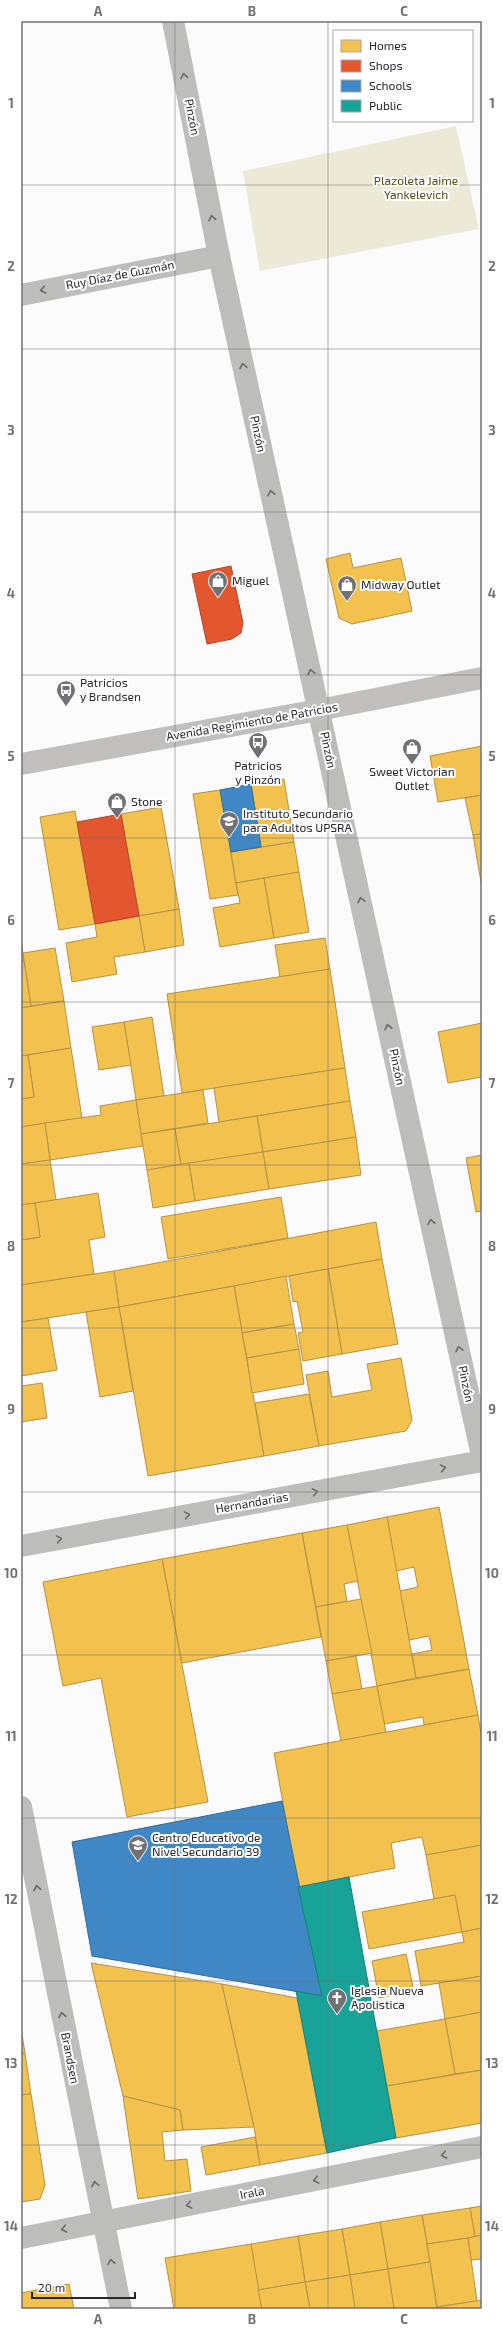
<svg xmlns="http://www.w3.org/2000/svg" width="503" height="2330" font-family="'Exo 2',sans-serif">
	<rect width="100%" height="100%" fill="#fbfbfc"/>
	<!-- green -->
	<path fill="#ecead7" d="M456 126 479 229 260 271 243 171Z"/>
	<!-- homes -->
	<g fill="#f2c14e" stroke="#b59244">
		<path d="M350 553 353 568 401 558 412 611 352 624 339 618 326 559Z"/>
		<path d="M482 746V795L438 802 430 756Z"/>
		<path d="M284 779 294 842 261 847 251 784Z"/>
		<path d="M220 790 238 895 210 899 193 794Z"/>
		<path d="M482 795V834L473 835 465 798Z"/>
		<path d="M161 807 179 909 139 916 121 814Z"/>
		<path d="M75 811 95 924 59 930 40 817Z"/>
		<path d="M482 834V888L473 835Z"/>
		<path d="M294 842 299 872 236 883 231 852Z"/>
		<path d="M299 872 309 932 274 938 264 878Z"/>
		<path d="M264 878 274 938 220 947 213 908 240 903 236 883Z"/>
		<path d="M179 909 184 945 145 952 139 916Z"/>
		<path d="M139 916 145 952 114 957 117 974 72 982 66 943 97 937 95 924Z"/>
		<path d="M21 938 24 961H21Z"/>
		<path d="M325 938 330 969 280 977 275 945Z"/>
		<path d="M55 948 64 1001 31 1006 23 953Z"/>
		<path d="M21 961H24L31 1006 21 1008Z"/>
		<path d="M330 969 345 1068 182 1093 167 994Z"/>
		<path d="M64 1001 71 1048 21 1056V1008Z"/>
		<path d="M152 1017 164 1096 136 1100 124 1022Z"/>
		<path d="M124 1022 131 1065 99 1070 92 1027Z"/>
		<path d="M482 1023V1077L448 1083 438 1032Z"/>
		<path d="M71 1048 82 1118 21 1127V1099L34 1097 28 1055Z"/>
		<path d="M28 1055 34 1097 21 1099V1056Z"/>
		<path d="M345 1068 350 1101 219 1122 214 1088Z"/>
		<path d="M203 1090 208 1123 141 1134 136 1100Z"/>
		<path d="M136 1100 143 1146 50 1160 45 1123 101 1115 100 1106Z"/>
		<path d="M350 1101 356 1137 263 1152 257 1116Z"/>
		<path d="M257 1116 263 1152 181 1165 175 1129Z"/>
		<path d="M45 1123 50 1160 21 1164V1127Z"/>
		<path d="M175 1129 181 1165 147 1170 141 1134Z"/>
		<path d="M356 1137 361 1175 269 1189 263 1152Z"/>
		<path d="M263 1152 269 1189 195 1201 189 1163Z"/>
		<path d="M482 1155V1211L476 1212 466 1158Z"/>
		<path d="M50 1160 56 1200 21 1205V1164Z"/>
		<path d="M189 1163 195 1201 153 1208 147 1170Z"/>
		<path d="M98 1193 105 1237 89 1240 94 1274 21 1285V1240L40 1237 35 1203Z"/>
		<path d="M281 1197 288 1238 168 1259 161 1217Z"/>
		<path d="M35 1203 40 1237 21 1240V1205Z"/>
		<path d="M376 1222 382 1259 119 1307 114 1271Z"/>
		<path d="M382 1259 398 1344 342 1354 328 1269Z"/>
		<path d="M328 1269 342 1354 303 1361 298 1333 303 1332 297 1301 293 1302 289 1276Z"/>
		<path d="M114 1271 119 1307 21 1322V1285Z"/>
		<path d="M286 1276 294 1324 242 1333 234 1286Z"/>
		<path d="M234 1286 264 1456 148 1476 119 1307Z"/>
		<path d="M119 1307 133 1391 100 1397 86 1312Z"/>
		<path d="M48 1318 57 1370 21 1376V1322Z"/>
		<path d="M294 1324 299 1349 247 1358 242 1333Z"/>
		<path d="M299 1349 304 1384 252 1393 247 1358Z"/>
		<path d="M401 1358 412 1420 406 1431 319 1446 306 1375 328 1371 332 1397 372 1390 367 1364Z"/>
		<path d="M42 1383 47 1418 21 1422V1386Z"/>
		<path d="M309 1394 319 1446 264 1456 255 1403Z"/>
		<path d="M439 1507 469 1669 416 1678 412 1654 432 1650 429 1636 409 1640 400 1591 418 1587 414 1567 396 1571 387 1517Z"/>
		<path d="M387 1517 416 1678 377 1686 347 1525Z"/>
		<path d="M347 1525 358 1581 344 1584 347 1601 316 1607 302 1533Z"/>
		<path d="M302 1533 321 1637 182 1663 162 1559Z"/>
		<path d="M162 1559 208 1802 127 1817 101 1678 63 1686 43 1582Z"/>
		<path d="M361 1599 372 1653 326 1661 316 1607Z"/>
		<path d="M356 1656 362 1689 332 1694 326 1661Z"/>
		<path d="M469 1669 478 1715 424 1725 423 1717 384 1724 377 1686Z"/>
		<path d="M377 1686 386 1732 341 1741 332 1694Z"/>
		<path d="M478 1715 482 1739V1845L426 1855 422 1837 391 1843 395 1868 298 1887 274 1753Z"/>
		<path d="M482 1845V1928L462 1932 455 1895 434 1899 426 1855Z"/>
		<path d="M455 1895 462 1932 369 1949 362 1912Z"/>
		<path d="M482 1928V1976L421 1986 415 1951 464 1942 462 1932Z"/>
		<path d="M406 1954 414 1991 379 1998 372 1961Z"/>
		<path d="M91 1963 222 1984 254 2127 183 2130 180 2110 123 2096Z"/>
		<path d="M482 1976V2012L445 2019 439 1983Z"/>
		<path d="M222 1984 297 1998 327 2153 260 2165 254 2127Z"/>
		<path d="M482 2012V2070L455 2074 445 2019Z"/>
		<path d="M445 2019 455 2074 387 2086 377 2031Z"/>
		<path d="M21 2028 25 2053 21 2054Z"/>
		<path d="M25 2053 31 2094 21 2095V2054Z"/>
		<path d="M482 2070V2123L396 2138 387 2086Z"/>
		<path d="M31 2094 45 2185 40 2199 21 2202V2095Z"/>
		<path d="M123 2096 180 2110 183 2130 162 2132 165 2161 187 2159 191 2191 138 2199Z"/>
		<path d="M255 2137 260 2165 206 2175 201 2147Z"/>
		<path d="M482 2206V2235L475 2237 470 2208Z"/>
		<path d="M470 2208 475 2237 427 2244 422 2215Z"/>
		<path d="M422 2215 430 2262 388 2269 380 2222Z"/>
		<path d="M380 2222 388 2269 350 2275 342 2229Z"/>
		<path d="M342 2229 350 2275 305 2282 298 2236Z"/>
		<path d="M482 2235V2259L471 2260 468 2238Z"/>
		<path d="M298 2236 305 2282 258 2290 251 2244Z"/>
		<path d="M468 2238 477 2301 437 2307 427 2244Z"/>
		<path d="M251 2244 262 2309H174L165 2258Z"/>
		<path d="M430 2262 437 2309H394L388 2269Z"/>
		<path d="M388 2269 394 2309H355L350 2275Z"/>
		<path d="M350 2275 355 2309H310L305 2282Z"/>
		<path d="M305 2282 310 2309H262L258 2290Z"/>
		<path d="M69 2284 74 2309H21V2293Z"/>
		<path d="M482 2300V2309H437V2307Z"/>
	</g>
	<!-- shops -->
	<g fill="#e4572e" stroke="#ab482e">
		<path d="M231 566 243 623 241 633 232 639 207 644 192 574Z"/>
		<path d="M121 814 139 916 95 924 77 822Z"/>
	</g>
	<!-- schools -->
	<g fill="#3f88c5" stroke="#386b97">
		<path d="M251 784 261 847 231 852 220 790Z"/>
		<path d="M282 1801 322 1996 92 1956 72 1842Z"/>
	</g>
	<!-- public -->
	<path fill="#17a398" stroke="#1c7e78" d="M349 1877 396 2138 327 2153 296 1991 322 1996 298 1887Z"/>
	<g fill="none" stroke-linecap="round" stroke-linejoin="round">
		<!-- minor -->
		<g stroke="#bdbdbb" stroke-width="22">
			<path d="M173 21 219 256 482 1456"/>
			<path d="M21 295 219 256"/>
			<path d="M21 1546 482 1461"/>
			<path d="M21 1807 121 2309"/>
			<path d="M21 2238 482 2147"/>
		</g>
		<!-- major -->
		<path stroke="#c0bfbd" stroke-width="22" d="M21 764 319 710 482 678"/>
	</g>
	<!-- one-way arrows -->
	<defs><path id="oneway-chevron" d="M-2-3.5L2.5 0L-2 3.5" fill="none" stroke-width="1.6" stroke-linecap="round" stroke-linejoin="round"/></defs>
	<g stroke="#6a6a6d">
		<use href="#oneway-chevron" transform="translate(184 76) rotate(-101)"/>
		<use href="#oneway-chevron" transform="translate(212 218) rotate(-101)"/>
		<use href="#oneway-chevron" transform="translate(43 290) rotate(169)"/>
		<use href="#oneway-chevron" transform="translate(243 366) rotate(-102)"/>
		<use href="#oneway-chevron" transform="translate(271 493) rotate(-102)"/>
		<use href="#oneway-chevron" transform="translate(311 672) rotate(-102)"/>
		<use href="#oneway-chevron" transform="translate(361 900) rotate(-102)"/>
		<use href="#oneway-chevron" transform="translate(388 1027) rotate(-102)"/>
		<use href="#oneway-chevron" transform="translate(431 1222) rotate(-102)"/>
		<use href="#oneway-chevron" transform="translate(459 1349) rotate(-102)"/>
		<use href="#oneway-chevron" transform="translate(443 1468) rotate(-10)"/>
		<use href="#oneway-chevron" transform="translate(315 1492) rotate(-10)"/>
		<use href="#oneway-chevron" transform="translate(187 1515) rotate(-10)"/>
		<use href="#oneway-chevron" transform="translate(59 1539) rotate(-10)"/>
		<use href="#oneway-chevron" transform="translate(37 1888) rotate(-101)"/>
		<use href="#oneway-chevron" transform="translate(62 2015) rotate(-101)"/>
		<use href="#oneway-chevron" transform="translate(444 2155) rotate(169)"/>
		<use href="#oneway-chevron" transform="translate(316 2180) rotate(169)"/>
		<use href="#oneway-chevron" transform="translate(95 2184) rotate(-101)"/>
		<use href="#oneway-chevron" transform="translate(189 2205) rotate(169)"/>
		<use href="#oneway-chevron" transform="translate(64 2229) rotate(169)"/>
		<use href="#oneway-chevron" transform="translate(111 2262) rotate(-102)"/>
	</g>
	<!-- grid -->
	<path fill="none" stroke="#717175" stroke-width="1" stroke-opacity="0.55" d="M175 21V2309M328 21V2309M21 185H482M21 349H482M21 512H482M21 675H482M21 838H482M21 1002H482M21 1165H482M21 1328H482M21 1492H482M21 1655H482M21 1818H482M21 1981H482M21 2145H482"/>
	<!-- icons -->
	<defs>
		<symbol id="shop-pin" viewBox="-11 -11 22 30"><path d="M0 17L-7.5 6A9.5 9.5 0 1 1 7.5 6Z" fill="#717175" stroke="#fff"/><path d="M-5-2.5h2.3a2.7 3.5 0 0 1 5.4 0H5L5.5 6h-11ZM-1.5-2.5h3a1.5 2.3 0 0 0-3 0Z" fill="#fff"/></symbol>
		<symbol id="bus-pin" viewBox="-11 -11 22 30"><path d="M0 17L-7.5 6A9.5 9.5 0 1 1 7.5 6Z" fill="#717175" stroke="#fff"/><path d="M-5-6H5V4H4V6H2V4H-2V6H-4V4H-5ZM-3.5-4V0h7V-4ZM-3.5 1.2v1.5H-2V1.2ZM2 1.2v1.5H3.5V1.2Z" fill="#fff"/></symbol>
		<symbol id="school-pin" viewBox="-11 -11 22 30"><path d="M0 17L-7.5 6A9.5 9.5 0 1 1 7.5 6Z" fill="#717175" stroke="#fff"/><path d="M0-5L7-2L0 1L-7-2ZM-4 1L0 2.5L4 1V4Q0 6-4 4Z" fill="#fff"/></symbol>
		<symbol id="church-pin" viewBox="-11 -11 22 30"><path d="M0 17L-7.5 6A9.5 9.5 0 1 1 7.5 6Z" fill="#717175" stroke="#fff"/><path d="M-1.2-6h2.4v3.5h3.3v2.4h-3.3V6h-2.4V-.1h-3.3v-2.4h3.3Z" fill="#fff"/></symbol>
	</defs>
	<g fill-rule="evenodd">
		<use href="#shop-pin" x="207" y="570" width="22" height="30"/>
		<use href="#shop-pin" x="336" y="574" width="22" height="30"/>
		<use href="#bus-pin" x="55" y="679" width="22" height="30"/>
		<use href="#bus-pin" x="247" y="731" width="22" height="30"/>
		<use href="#shop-pin" x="401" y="737" width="22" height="30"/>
		<use href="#shop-pin" x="106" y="791" width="22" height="30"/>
		<use href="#school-pin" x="218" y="810" width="22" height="30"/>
		<use href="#school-pin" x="127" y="1834" width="22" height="30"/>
		<use href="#church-pin" x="326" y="1987" width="22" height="30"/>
	</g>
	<g text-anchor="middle" stroke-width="4" stroke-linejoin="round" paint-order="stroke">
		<!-- street labels -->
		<g font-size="12" fill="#27262d" stroke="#fff">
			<text transform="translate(192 117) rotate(79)" y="4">Pinzón</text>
			<text transform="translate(120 275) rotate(-11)" y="4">Ruy Díaz de Guzmán</text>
			<text transform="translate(258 434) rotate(78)" y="4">Pinzón</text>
			<text transform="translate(252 722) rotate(-10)" y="4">Avenida Regimiento de Patricios</text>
			<text transform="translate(328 750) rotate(78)" y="4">Pinzón</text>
			<text transform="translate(397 1067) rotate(78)" y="4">Pinzón</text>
			<text transform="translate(466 1384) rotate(78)" y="4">Pinzón</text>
			<text transform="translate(252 1503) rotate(-10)" y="4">Hernandarias</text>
			<text transform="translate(70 2058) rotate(79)" y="4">Brandsen</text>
			<text transform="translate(252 2193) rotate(-11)" y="4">Irala</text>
		</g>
		<!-- park labels -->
		<g font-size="12" fill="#534e14" stroke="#fff">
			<text x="416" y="185">Plazoleta Jaime<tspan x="416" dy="14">Yankelevich</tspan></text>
		</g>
		<!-- poi labels -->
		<g font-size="12" fill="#27262d" stroke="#fff" text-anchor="start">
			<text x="232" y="585">Miguel</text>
			<text x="361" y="589">Midway Outlet</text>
			<text x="80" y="687">Patricios<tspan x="80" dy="14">y Brandsen</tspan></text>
			<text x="258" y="770" text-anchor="middle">Patricios<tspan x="258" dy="14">y Pinzón</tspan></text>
			<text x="412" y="776" text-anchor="middle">Sweet Victorian<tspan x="412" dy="14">Outlet</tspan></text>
			<text x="131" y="806">Stone</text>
			<text x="243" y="818">Instituto Secundario<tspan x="243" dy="14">para Adultos UPSRA</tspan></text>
			<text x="152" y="1842">Centro Educativo de<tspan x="152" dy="14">Nivel Secundario 39</tspan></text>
			<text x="351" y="1995">Iglesia Nueva<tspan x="351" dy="14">Apolistica</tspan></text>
		</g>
	</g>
	<!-- border -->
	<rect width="503" height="2330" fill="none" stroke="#ffffff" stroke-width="44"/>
	<!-- legend -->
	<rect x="333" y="30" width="140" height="92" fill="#ffffff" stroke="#a9a8ab"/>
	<rect x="341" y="40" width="20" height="12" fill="#f2c14e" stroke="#a9a8ab"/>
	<text x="369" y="50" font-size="12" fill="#27262d">Homes</text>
	<rect x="341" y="60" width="20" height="12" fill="#e4572e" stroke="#a9a8ab"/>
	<text x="369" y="70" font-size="12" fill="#27262d">Shops</text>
	<rect x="341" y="80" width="20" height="12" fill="#3f88c5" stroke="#a9a8ab"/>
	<text x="369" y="90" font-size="12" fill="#27262d">Schools</text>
	<rect x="341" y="100" width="20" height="12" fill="#17a398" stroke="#a9a8ab"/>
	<text x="369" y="110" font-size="12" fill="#27262d">Public</text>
	<!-- scale -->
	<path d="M32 2292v6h103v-6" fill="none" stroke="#27262d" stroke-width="2"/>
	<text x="38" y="2292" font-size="12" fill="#27262d" stroke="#ffffff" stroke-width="3" paint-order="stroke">20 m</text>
	<rect x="22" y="22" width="459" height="2286" fill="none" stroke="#717175" stroke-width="1.5"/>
	<g font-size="13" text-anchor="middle" font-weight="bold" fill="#717175">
		<text x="98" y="16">A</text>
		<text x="252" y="16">B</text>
		<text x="404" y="16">C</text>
		<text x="11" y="108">1</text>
		<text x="492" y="108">1</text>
		<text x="11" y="271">2</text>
		<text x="492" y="271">2</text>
		<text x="11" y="435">3</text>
		<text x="492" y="435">3</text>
		<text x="11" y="598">4</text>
		<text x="492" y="598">4</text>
		<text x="11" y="761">5</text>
		<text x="492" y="761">5</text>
		<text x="11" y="925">6</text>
		<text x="492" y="925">6</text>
		<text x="11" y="1088">7</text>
		<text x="492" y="1088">7</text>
		<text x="11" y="1251">8</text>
		<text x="492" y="1251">8</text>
		<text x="11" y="1414">9</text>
		<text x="492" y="1414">9</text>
		<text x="11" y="1578">10</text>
		<text x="492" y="1578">10</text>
		<text x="11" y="1741">11</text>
		<text x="492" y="1741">11</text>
		<text x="11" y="1904">12</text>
		<text x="492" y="1904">12</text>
		<text x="11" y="2068">13</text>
		<text x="492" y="2068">13</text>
		<text x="11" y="2231">14</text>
		<text x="492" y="2231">14</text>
		<text x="98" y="2324">A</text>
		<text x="252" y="2324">B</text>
		<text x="404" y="2324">C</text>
	</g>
</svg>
